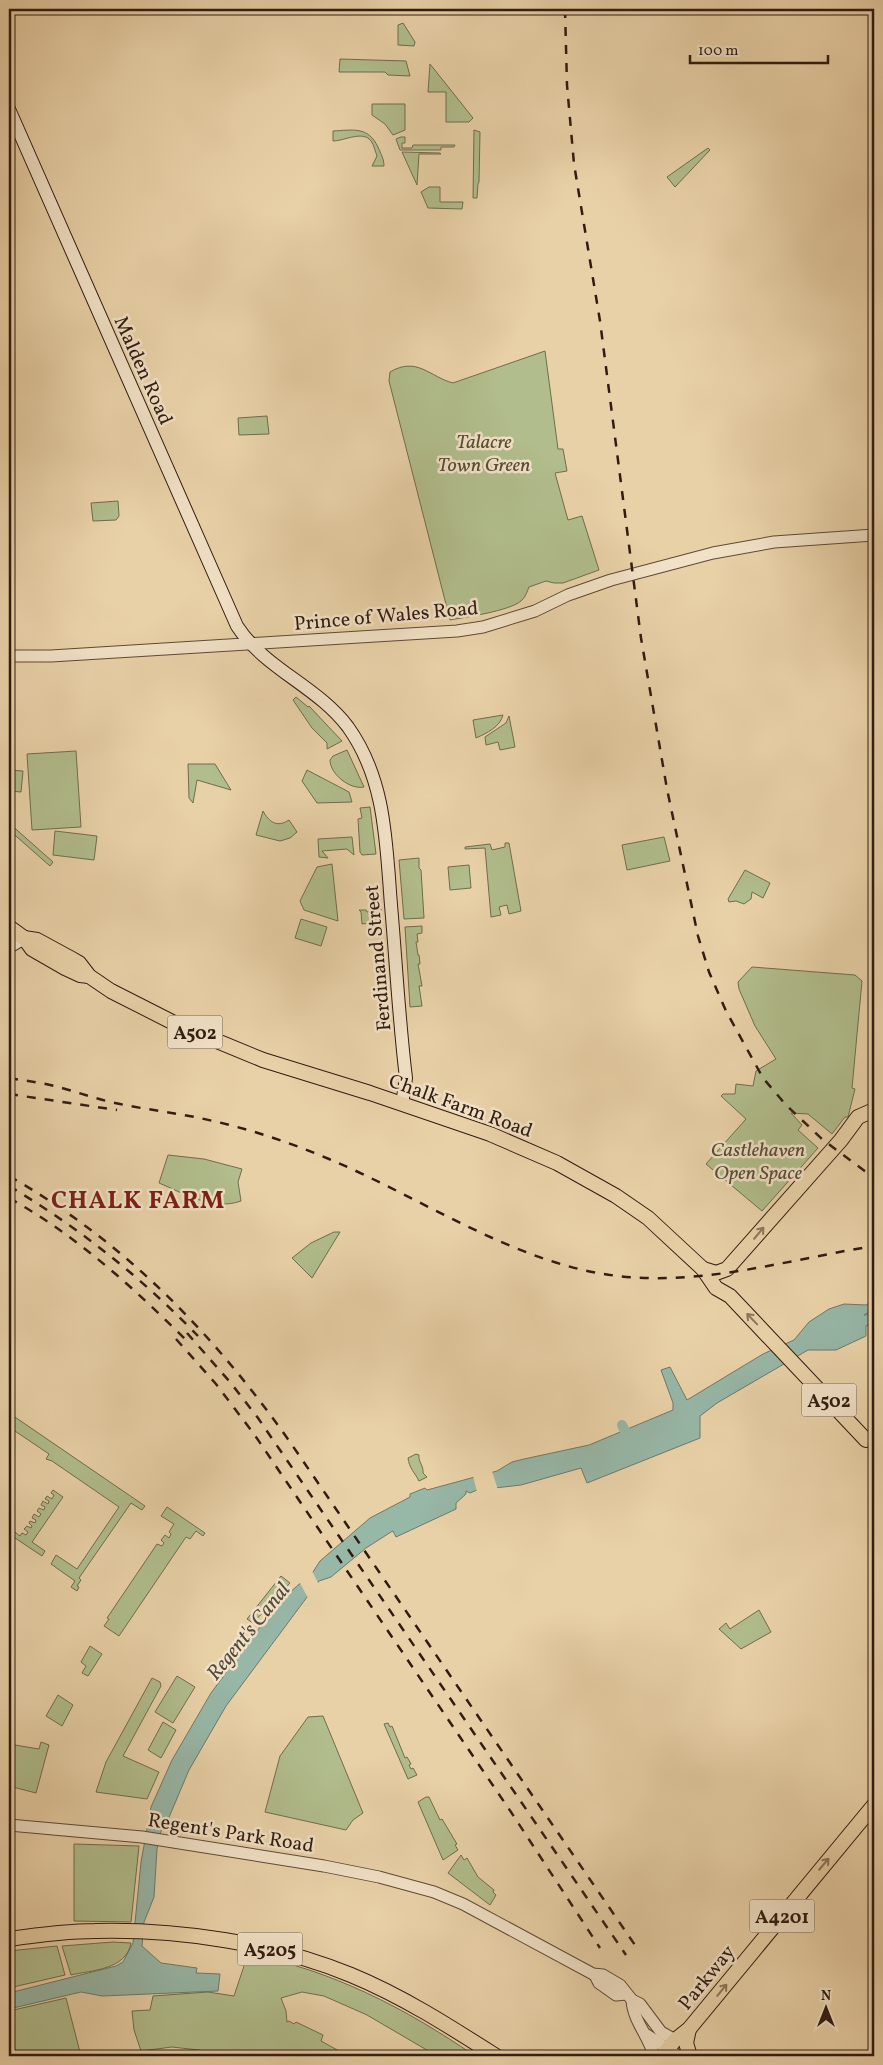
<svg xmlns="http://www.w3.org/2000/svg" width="883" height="2065" font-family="Vollkorn,serif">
	<rect width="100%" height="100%" fill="#e9d1a7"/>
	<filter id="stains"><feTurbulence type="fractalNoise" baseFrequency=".004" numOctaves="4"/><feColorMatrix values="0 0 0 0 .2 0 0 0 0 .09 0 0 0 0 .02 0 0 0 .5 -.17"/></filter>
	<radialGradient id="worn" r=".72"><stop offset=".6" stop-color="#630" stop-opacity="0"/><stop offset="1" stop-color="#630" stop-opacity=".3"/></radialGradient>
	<!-- green -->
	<g fill="#b1bd8c" stroke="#706c4e">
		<path d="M403 23 415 42 414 46 398 45V25Z"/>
		<path d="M340 59 406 61 410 76 388 75 385 72H339Z"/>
		<path d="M430 64 473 118 469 122H446V92H428Z"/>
		<path d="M372 104H405V130L393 135 385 124 372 115Z"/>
		<path d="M474 130 480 132 479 182 478 184 477 198H473Z"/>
		<path d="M333 131C353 130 368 126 378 147 381 154 384 159 384 166H372L377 156C375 151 374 145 371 141 363 130 344 141 333 141Z"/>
		<path d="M401 137H405V143H402V148H412L413 145H455L454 147H441V150H400L396 139Z"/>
		<path d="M708 148 710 150 675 187 667 177Z"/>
		<path d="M402 152 440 153 441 154H419L417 185Z"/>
		<path d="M429 187H440V202H463L462 209 428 208 421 192Z"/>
		<path d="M545 351 558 449H563L567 471 555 473 568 520 582 516 599 570 563 583H554L546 581 529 587C527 592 525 598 521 601 509 611 466 617 450 620L389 381 390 372C417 356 430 377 453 383Z"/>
		<path d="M267 416 269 434 239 435 238 418Z"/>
		<path d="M118 501 119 516 116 520 93 521 91 503Z"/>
		<path d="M296 697 308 707 309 706 342 741 327 749V743L312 728 293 700Z"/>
		<path d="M503 715C500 727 487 733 476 738L473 720Z"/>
		<path d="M509 716 515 747 500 750 498 742 486 745 485 737 506 723Z"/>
		<path d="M347 750 364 787C350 790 330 774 330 760L333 756Z"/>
		<path d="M76 751 81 827 32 830 27 754Z"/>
		<path d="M188 764H215L231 790 197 780 193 803 189 798Z"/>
		<path d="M9 770 23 771 21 792 9 791Z"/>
		<path d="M307 770 349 792 352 802 317 803 302 781Z"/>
		<path d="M370 807 376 854 362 855 360 852 358 819 362 818 360 808Z"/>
		<path d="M263 811C269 822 277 828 289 820L297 832 290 838 280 841 256 835Z"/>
		<path d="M9 823 53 862 50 866 9 830Z"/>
		<path d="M55 831 97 836 94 860 53 855Z"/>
		<path d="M352 837 354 855 347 849 322 851 328 858 319 857 318 839Z"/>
		<path d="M664 837 670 861 627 870 622 845Z"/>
		<path d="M505 843H509L521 911 509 914 507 905 499 907 501 915 491 917 485 848 465 849V847L490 844 492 850 505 847Z"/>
		<path d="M419 858V868L421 870 424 918 404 919 399 860Z"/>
		<path d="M332 864 338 921 304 910 300 901 317 867Z"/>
		<path d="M469 865 471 888 450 890 448 867Z"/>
		<path d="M745 870 770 883 763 898 752 892 751 899 744 904 736 901 729 902 728 899Z"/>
		<path d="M374 909H381L382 922 362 924 361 912 359 910H366L367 912 374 911Z"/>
		<path d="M301 919 327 927 321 946 295 938Z"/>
		<path d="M422 926V933L417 934 418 942H416L418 955H419L420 964H418L422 986H419L422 1006 410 1007 405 927Z"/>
		<path d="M752 967 855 975 862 981 852 1088 855 1089 848 1117H845L832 1134 808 1114 791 1113 802 1125 798 1130 818 1148 762 1211 706 1164 746 1119 721 1096 723 1094H735L736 1084 753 1086 756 1071 776 1059 755 1026 739 989 738 982Z"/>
		<path d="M168 1155 204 1159 242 1169 238 1182 241 1201C213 1211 185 1194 159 1183Z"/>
		<path d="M334 1232H340L312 1278 292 1258 311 1243Z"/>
		<path d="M9 1413 145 1506 142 1510 131 1503 79 1578 81 1580 77 1586 79 1587 77 1591 71 1587 75 1581 51 1564 56 1555 77 1569 119 1507 52 1461 46 1459 49 1454 12 1429 9 1433Z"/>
		<path d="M416 1454 419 1455C418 1462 424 1466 423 1473L427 1477 419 1481C415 1473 409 1468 408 1458Z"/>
		<path d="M53 1490 63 1497 32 1542 45 1551 42 1556 9 1534 11 1529 20 1536 22 1533 26 1535 28 1532 24 1529 27 1526 31 1528 32 1526 29 1523 30 1521 35 1523 36 1520 32 1518 34 1514 39 1517 41 1514 37 1511 39 1508 44 1510 45 1507 41 1505 43 1501 48 1504 49 1501 45 1499 47 1496 52 1499 54 1495 51 1493Z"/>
		<path d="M167 1507 205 1533 203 1536 196 1531 190 1539 186 1537 119 1636 104 1626 109 1619 107 1618 157 1544 162 1546 164 1543 161 1540 165 1535 169 1538 171 1534 169 1532 174 1524 161 1516Z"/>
		<path d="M281 1576 290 1583 253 1623 247 1619Z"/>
		<path d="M759 1610 771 1632 741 1649 719 1629 726 1623 730 1629Z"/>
		<path d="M90 1646 102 1654 88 1676 82 1673 86 1666 81 1662Z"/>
		<path d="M177 1676 195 1687 173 1723 155 1712Z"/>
		<path d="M152 1678 160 1682 161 1686 123 1756 159 1772 147 1799 96 1792 106 1762Z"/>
		<path d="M58 1695 73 1705 62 1726 46 1716Z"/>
		<path d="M323 1716 363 1813 353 1820 346 1830 265 1812 280 1756 308 1717Z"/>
		<path d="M163 1722 176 1730 161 1758 148 1750Z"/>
		<path d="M388 1723 390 1727 392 1726 405 1758 407 1757 411 1764 409 1765 411 1769 413 1768 417 1775 408 1779 384 1724Z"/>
		<path d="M41 1742 49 1745 36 1793 9 1786V1744L39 1749Z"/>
		<path d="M426 1797H429L440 1820 442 1819 457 1844 455 1845 458 1850 443 1860 418 1802Z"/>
		<path d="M74 1844 139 1846 131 1922 74 1921Z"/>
		<path d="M461 1855 464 1860 467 1858 478 1877 494 1890 493 1892 496 1895 490 1905 448 1873Z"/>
		<path d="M113 1942 131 1943C126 1970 92 1970 71 1975L62 1946Z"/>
		<path d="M57 1946 65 1975 9 1988V1951Z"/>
		<path d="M248 1954C332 1970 405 2008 475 2056H437L367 2015 324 1996 302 1992 281 1998 286 2011 287 2022 289 2021 294 2024 296 2022 323 2035 321 2041 348 2056H222L199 2050 172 2047 141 2051 134 2030 132 2011 150 2010 153 1996 208 1992 234 1996Z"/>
		<path d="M66 1998 81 2056H9V2011Z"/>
	</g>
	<!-- water -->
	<path fill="#97b7a7" stroke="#6e796b" d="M871 1302H874V1309L864 1315 874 1314V1323L866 1326V1336L836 1350H808L717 1403 700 1416V1438L587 1483 581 1468 521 1485 477 1490 470 1493 466 1491V1494L456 1503V1509L396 1537 393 1531 391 1532 366 1548 331 1577 319 1581 226 1706 189 1770 167 1822 161 1831 157 1849 154 1897 144 1922 142 1946 161 1963 197 1968 196 1973 220 1974 218 1991 102 1996 81 1992 9 2009V1993L116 1966 123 1962 133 1943 141 1862 151 1807 172 1760 211 1693 269 1615 288 1594 313 1572 320 1561 370 1518 410 1497V1494L425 1488 427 1490 497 1471 512 1462 524 1459 589 1445 673 1410V1403L661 1370 670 1367 687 1400 763 1354 794 1340 809 1322 829 1309 844 1304 866 1305Z"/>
	<!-- pier -->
	<g fill="#e9d1a7">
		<path d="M492 1471 498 1490 477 1492 473 1476Z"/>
		<path d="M311 1569 319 1585 309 1600 299 1581Z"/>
	</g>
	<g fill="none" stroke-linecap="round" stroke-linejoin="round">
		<!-- canal -->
		<path stroke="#97b7a7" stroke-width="10" d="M622 1425 630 1441"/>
		<defs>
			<g id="tertiary">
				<path d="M9 656H51L457 631 483 627 535 611 568 595 611 580 713 553 774 542 874 535"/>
				<path d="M9 1825 142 1837 324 1866 379 1877 434 1892 463 1904 593 1974 603 1975 620 1985 632 2000 640 2004 661 2032 675 2040"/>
				<path d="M595 1975 599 1983 616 1995 626 1994"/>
				<path d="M632 2000C633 2021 649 2036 654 2056"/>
				<path d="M647 2035 678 2056"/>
			</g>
			<g id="secondary">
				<path d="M9 109 237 626C265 669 317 686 348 727 386 780 386 843 391 905 396 962 399 1021 406 1078L402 1104"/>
				<path d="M9 947 24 938"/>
			</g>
			<g id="primary">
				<path d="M9 927 24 938 32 949 65 968 80 975 89 976"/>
				<path d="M24 938 37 940 72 959 79 963 89 976 111 991 178 1025 263 1060 370 1093 490 1134 557 1163 616 1196 648 1218 703 1269 716 1288 730 1296 866 1440"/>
				<path d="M703 1269 716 1273 727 1269 841 1140 858 1117 874 1110"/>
				<path d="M9 1939C37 1935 66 1931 95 1931 179 1929 274 1943 351 1975 402 1996 449 2026 496 2056"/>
				<path d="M689 2029 686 2043 690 2056"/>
				<path d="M662 2056 675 2040 689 2029 874 1805"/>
			</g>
		</defs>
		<!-- tertiary casing -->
		<use href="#tertiary" stroke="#5e4936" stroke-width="13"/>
		<!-- secondary casing -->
		<use href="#secondary" stroke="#301c11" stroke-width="14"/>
		<!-- primary casing -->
		<use href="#primary" stroke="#301c11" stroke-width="16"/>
		<!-- tertiary -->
		<use href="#tertiary" stroke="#f1e1c6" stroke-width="11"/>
		<!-- secondary -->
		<use href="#secondary" stroke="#f1e1c6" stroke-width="12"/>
		<!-- primary -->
		<use href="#primary" stroke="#e9d1a7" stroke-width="14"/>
		<!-- rail -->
		<g stroke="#301c11" stroke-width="2.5" stroke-dasharray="9 9" stroke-linecap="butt">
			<path d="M565 9 567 85 574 164 600 321 641 638 667 789 698 936 709 972 726 1011 763 1078 786 1105 822 1139 874 1178"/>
			<path d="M9 1078C27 1081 45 1083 62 1088 80 1093 97 1099 115 1103 147 1110 180 1113 213 1121 253 1130 291 1143 329 1159 422 1198 518 1265 618 1276 705 1286 790 1259 874 1246"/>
			<path d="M9 1094 117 1110"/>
			<path d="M9 1176C125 1242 213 1333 290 1442L637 1948"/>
			<path d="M9 1186C78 1227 142 1278 198 1336"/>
			<path d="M9 1198C76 1235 135 1289 189 1343"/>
			<path d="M187 1333 230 1382 258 1418 626 1955"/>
			<path d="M176 1339 216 1384 254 1434 511 1812 600 1948"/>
		</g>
	</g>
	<!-- one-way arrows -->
	<defs><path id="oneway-shaft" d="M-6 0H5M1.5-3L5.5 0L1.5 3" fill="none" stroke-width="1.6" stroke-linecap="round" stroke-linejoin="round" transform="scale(1.25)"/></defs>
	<g stroke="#8c765c">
		<use href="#oneway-shaft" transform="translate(759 1233) rotate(-50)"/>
		<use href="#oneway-shaft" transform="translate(752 1319) rotate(-134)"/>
		<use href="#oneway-shaft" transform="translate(824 1864) rotate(-50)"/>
		<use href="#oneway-shaft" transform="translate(722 1990) rotate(-51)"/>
	</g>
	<g text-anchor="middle" stroke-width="5" stroke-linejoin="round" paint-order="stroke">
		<!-- shield labels -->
		<g fill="#f1e1c6" stroke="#6a5747" stroke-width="1">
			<rect x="167.5" y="1015.5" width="55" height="33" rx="4"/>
			<rect x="801.5" y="1383.5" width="55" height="33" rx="4"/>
			<rect x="749.5" y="1899.5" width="65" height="33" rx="4"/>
			<rect x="237.5" y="1932.5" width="65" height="33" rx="4"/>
		</g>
		<g font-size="19" font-weight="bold" fill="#301c11">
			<text x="195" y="1039">A502</text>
			<text x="829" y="1407">A502</text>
			<text x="782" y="1923">A4201</text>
			<text x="270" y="1956">A5205</text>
		</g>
		<!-- street labels -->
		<g font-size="20" fill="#301c11" stroke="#f1e1c6">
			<text transform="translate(144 370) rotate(66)" y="7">Malden Road</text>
			<text transform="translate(386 615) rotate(-5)" y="7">Prince of Wales Road</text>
			<text transform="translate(377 958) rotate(-95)" y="7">Ferdinand Street</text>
			<text transform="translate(461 1105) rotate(20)" y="7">Chalk Farm Road</text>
			<text transform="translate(231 1832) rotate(9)" y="7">Regent's Park Road</text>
			<text transform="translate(706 1977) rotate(-51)" y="7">Parkway</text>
		</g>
		<!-- park labels -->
		<g font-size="20" font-style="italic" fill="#574c36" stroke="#f1e1c6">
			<text x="484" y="448">Talacre<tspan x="484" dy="23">Town Green</tspan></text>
			<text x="758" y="1156">Castlehaven<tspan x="758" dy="23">Open Space</tspan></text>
		</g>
		<!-- water labels -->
		<g font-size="21" font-style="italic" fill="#4f4a3e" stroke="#f1e1c6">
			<text transform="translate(248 1631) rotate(-51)" y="7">Regent's Canal</text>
		</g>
		<!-- district labels -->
		<g font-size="25" font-weight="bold" letter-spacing="1" fill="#7a1f14" stroke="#f1e1c6">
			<text x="138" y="1208">CHALK FARM</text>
		</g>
	</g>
	<!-- margin -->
	<rect width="883" height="2065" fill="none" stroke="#e9d1a7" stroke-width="30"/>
	<rect x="10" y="10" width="863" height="2045" fill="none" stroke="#301c11" stroke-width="2.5"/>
	<rect x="15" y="15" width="853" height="2035" fill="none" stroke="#301c11"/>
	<!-- north arrow -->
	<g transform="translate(826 2008)" stroke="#f1e1c6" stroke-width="4" paint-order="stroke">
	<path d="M0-4L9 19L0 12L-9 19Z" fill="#301c11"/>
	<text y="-8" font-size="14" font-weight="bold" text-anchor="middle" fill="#301c11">N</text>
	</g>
	<!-- scale -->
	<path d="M690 55v8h138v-8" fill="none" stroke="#301c11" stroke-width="2.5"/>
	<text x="698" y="55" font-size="15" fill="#301c11" stroke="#f1e1c6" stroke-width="4" paint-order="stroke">100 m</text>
	<rect width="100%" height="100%" filter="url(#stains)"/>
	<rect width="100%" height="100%" fill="url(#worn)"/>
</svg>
